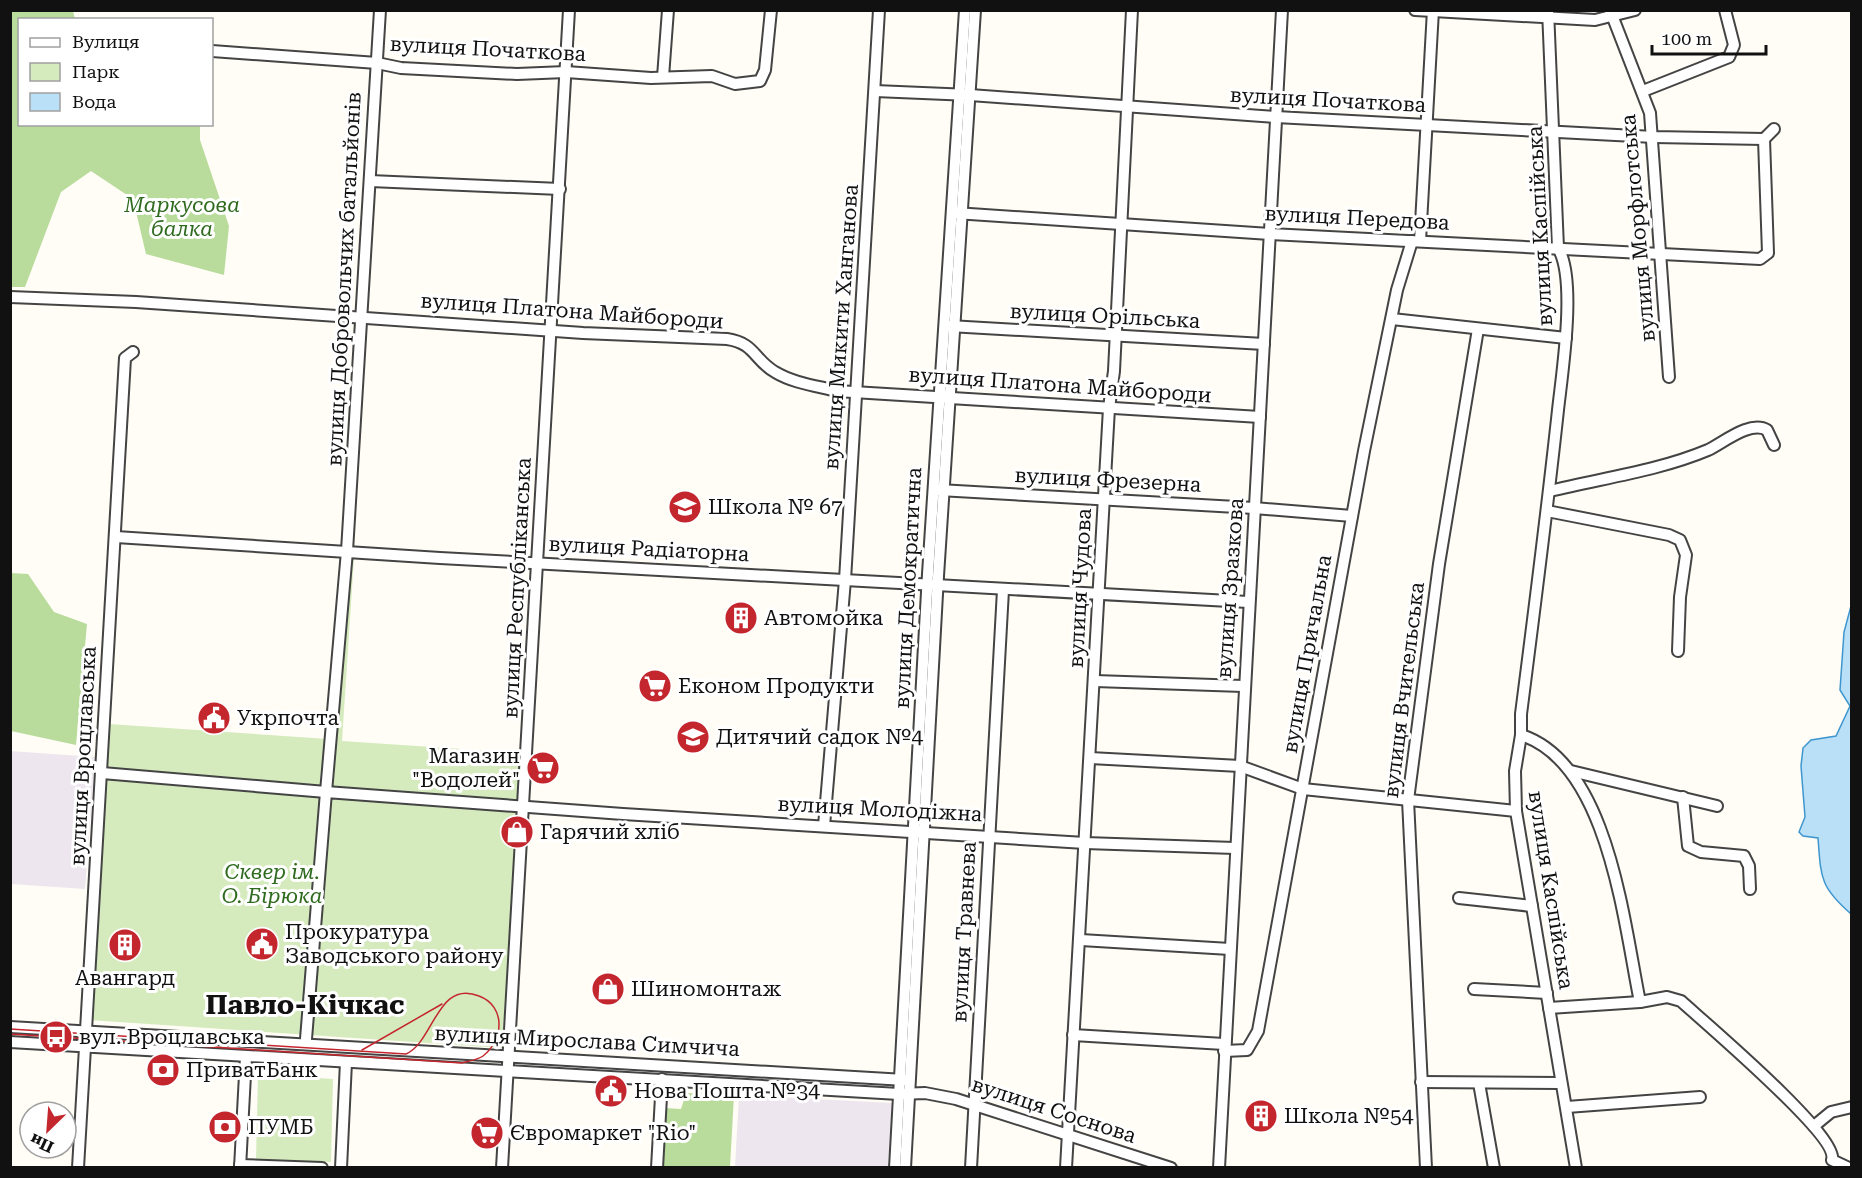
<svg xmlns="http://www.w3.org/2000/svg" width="1862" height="1178" font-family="'Roboto Serif',serif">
	<rect width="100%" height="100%" fill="#fffdf5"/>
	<!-- industrial -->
	<g fill="#eee6ef">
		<path d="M10 751 95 757 85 889 11 884Z"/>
		<path d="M739 1095 892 1103 888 1167H735Z"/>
	</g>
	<!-- green -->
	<g fill="#d5ebbd">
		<path d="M340 557 354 558 342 741 521 753 502 1048 89 1020 109 724 328 739Z"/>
		<path d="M258 1074 333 1079 331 1162 256 1160Z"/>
	</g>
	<!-- forest -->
	<g fill="#b9dc9c">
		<path d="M11 10 73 11 75 19 20 20V124L200 125V140L229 226 224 275 146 254 133 199 91 171 61 192 25 287H11Z"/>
		<path d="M11 573 28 574 54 612 87 624 76 745 11 731Z"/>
		<path d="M686 1093 734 1095 730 1167 662 1168 665 1108 681 1109Z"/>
	</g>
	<!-- water -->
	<path fill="#b9e0f7" stroke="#3f96cf" stroke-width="1.5" d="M1851 606V914C1820 887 1821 878 1818 838L1803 836 1799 832 1805 817 1801 766 1803 748 1811 740 1836 736 1850 706 1840 690 1844 632Z"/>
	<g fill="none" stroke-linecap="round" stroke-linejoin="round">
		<defs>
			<g id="minor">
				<path d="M1415 10 1595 20 1635 10"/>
				<path d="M1548 10 1558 248C1577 279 1562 373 1558 410 1547 512 1534 613 1521 714V735L1515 771 1516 811 1576 1168"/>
				<path d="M1610 10 1650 113 1669 377"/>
				<path d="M212 51 377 63 401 68 517 74 566 72 651 78 712 76 735 84 760 81 765 70 771 10"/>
				<path d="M663 77 668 10"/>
				<path d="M875 91 970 95 1276 117 1654 137 1764 139 1774 129"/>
				<path d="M1643 91 1729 57 1734 45 1725 10"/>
				<path d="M370 181 560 189"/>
				<path d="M955 213 1270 234 1760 259 1768 253 1764 139"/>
				<path d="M1420 241 1433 10"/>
				<path d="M10 297 136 302 583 333 727 339C755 343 754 360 775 372 793 383 817 386 837 391L1260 417"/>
				<path d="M1392 319 1566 338"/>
				<path d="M949 326 1264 344"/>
				<path d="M939 490 1254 508 1352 516"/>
				<path d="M1550 491C1602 478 1658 471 1708 450 1723 443 1750 420 1767 430L1774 445"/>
				<path d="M1547 511 1669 535 1680 540 1686 555 1680 597 1678 651"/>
				<path d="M116 537 440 558 1248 602"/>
				<path d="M1095 681 1243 686"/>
				<path d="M1521 735C1609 763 1624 925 1640 1002L1667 997 1681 1001C1704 1022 1839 1136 1832 1160L1849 1168"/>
				<path d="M1090 758 1240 766 1303 789 1516 811"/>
				<path d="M1571 771 1717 806"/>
				<path d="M102 773 326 792 347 551 380 10"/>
				<path d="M1683 797 1688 846 1701 852 1744 856 1749 866 1750 889"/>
				<path d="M824 826 845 580 879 10"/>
				<path d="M1459 898 1532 906"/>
				<path d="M1081 940 1230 949"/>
				<path d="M1474 989 1547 993"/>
				<path d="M1549 1008 1640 1002"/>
				<path d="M10 1027 905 1080"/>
				<path d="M1073 1035 1224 1044"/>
				<path d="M306 1039 326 792 623 814 1085 843 1235 848"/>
				<path d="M10 1042 899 1094 925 1093 956 1099 1171 1168"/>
				<path d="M1224 1051 1247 1050 1258 1031 1364 451 1397 290 1412 241"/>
				<path d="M1421 1082 1560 1083"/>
				<path d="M1479 1083 1494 1168"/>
				<path d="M1567 1107 1700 1097"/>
				<path d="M1814 1126 1831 1112 1852 1107"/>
				<path d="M240 1165 322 1168"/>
				<path d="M78 1168 125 358 133 352"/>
				<path d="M240 1168 246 1056"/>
				<path d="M341 1168 346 1062"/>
				<path d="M502 1168 569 10"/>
				<path d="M657 1168 662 1079"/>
				<path d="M895 1168 928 574 965 10"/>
				<path d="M905 1168 938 576 975 10"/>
				<path d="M971 1168 1003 590"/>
				<path d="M1066 1168 1109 408 1114 371 1132 10"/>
				<path d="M1219 1168 1282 10"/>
				<path d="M1426 1168 1408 800 1439 564 1478 329"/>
			</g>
		</defs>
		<!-- minor casing -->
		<use href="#minor" stroke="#444" stroke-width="14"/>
		<!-- minor -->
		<use href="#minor" stroke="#fff" stroke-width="10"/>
		<!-- tram -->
		<g stroke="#c4262e" stroke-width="1.5">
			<path d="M10 1029 406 1054C434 1042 437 979 479 996 506 1006 504 1040 483 1056 477 1060 469 1061 462 1063L10 1034"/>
			<path d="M362 1050 442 1004"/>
		</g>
	</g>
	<!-- icons -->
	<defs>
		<symbol id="school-disc" viewBox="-11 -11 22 22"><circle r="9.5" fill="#c4262e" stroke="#fff"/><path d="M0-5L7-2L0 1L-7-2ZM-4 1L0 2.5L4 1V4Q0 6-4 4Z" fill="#fff"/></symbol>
		<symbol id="building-disc" viewBox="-11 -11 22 22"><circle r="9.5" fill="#c4262e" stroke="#fff"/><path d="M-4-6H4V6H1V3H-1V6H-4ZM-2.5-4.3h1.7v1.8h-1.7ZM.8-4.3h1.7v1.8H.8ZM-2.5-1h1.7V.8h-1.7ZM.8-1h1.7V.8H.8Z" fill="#fff"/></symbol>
		<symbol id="supermarket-disc" viewBox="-11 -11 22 22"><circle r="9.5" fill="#c4262e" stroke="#fff"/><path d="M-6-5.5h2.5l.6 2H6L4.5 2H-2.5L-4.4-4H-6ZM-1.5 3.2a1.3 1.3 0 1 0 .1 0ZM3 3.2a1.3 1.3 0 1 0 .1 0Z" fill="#fff"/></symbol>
		<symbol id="civic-disc" viewBox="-11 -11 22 22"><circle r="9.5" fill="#c4262e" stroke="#fff"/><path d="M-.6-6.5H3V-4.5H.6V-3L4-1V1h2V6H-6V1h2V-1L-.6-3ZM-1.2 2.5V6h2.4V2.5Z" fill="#fff"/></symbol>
		<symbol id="shop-disc" viewBox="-11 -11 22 22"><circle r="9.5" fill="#c4262e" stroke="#fff"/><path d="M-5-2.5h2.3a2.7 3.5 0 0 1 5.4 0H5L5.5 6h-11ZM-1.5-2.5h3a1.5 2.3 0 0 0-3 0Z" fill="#fff"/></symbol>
		<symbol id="bus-disc" viewBox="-11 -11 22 22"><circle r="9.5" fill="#c4262e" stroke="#fff"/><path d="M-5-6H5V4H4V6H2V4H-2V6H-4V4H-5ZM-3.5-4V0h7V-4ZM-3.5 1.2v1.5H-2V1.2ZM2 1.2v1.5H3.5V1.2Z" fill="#fff"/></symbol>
		<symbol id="bank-disc" viewBox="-11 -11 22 22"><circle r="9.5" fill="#c4262e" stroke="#fff"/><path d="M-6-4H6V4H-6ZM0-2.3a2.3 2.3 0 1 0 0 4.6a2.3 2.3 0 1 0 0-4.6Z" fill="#fff"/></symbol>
	</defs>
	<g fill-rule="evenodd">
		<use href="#school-disc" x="666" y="488" width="38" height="38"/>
		<use href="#building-disc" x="722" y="599" width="38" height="38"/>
		<use href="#supermarket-disc" x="636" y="667" width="38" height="38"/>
		<use href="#civic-disc" x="195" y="699" width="38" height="38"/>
		<use href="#school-disc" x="674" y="718" width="38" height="38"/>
		<use href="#supermarket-disc" x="524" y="749" width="38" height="38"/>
		<use href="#shop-disc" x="498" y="813" width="38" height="38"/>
		<use href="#civic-disc" x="243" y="925" width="38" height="38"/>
		<use href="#building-disc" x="106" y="926" width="38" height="38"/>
		<use href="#shop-disc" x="589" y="970" width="38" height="38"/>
		<use href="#bus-disc" x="37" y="1018" width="38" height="38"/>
		<use href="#bank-disc" x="144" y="1051" width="38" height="38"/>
		<use href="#civic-disc" x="592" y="1072" width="38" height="38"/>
		<use href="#building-disc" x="1242" y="1097" width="38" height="38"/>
		<use href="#bank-disc" x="206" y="1108" width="38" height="38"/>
		<use href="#supermarket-disc" x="468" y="1114" width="38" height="38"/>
	</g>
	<g text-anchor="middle" stroke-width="6" stroke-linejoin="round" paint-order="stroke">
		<!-- street labels -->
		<g font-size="21" fill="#111" stroke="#fff">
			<text transform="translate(488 49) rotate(3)" y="7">вулиця Початкова</text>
			<text transform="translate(1328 100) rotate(3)" y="7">вулиця Початкова</text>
			<text transform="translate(1357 218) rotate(3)" y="7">вулиця Передова</text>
			<text transform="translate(1540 226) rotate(-93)" y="7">вулиця Каспійська</text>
			<text transform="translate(1638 228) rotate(-95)" y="7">вулиця Морфлотська</text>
			<text transform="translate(344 279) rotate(-87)" y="7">вулиця Добровольчих батальйонів</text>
			<text transform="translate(572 311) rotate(4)" y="7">вулиця Платона Майбороди</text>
			<text transform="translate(1105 316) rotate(3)" y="7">вулиця Орільська</text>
			<text transform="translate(841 327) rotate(-86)" y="7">вулиця Микити Ханганова</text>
			<text transform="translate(1060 385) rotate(4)" y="7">вулиця Платона Майбороди</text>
			<text transform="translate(1108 480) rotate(3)" y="7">вулиця Фрезерна</text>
			<text transform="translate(649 549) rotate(3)" y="7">вулиця Радіаторна</text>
			<text transform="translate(517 588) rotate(-87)" y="7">вулиця Республіканська</text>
			<text transform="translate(908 588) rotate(-87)" y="7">вулиця Демократична</text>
			<text transform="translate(1080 588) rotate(-87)" y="7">вулиця Чудова</text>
			<text transform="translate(1230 588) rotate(-86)" y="7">вулиця Зразкова</text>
			<text transform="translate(1307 654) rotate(-80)" y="7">вулиця Причальна</text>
			<text transform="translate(1404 690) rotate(-83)" y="7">вулиця Вчительська</text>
			<text transform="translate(83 756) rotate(-87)" y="7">вулиця Вроцлавська</text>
			<text transform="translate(880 809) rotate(3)" y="7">вулиця Молодіжна</text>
			<text transform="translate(1551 890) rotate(81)" y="7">вулиця Каспійська</text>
			<text transform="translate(964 932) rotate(-87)" y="7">вулиця Травнева</text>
			<text transform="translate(587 1041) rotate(3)" y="7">вулиця Мирослава Симчича</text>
			<text transform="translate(1054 1110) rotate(18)" y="7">вулиця Соснова</text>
		</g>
		<!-- park labels -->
		<g font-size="21" font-style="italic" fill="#2f6b1f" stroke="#fff">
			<text x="182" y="212">Маркусова<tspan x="182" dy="24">балка</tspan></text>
			<text x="272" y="879">Сквер ім.<tspan x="272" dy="24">О. Бірюка</tspan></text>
		</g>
		<!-- poi labels -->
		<g font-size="21" fill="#111" stroke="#fff" text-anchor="start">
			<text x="708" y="514">Школа № 67</text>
			<text x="764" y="625">Автомойка</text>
			<text x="678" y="693">Економ Продукти</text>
			<text x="237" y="725">Укрпочта</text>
			<text x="716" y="744">Дитячий садок №4</text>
			<text x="520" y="763" text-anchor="end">Магазин<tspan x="520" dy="24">"Водолей"</tspan></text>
			<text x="540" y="839">Гарячий хліб</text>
			<text x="285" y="939">Прокуратура<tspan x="285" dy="24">Заводського району</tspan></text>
			<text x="125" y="985" text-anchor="middle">Авангард</text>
			<text x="631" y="996">Шиномонтаж</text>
			<text x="79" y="1044">вул. Вроцлавська</text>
			<text x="186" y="1077">ПриватБанк</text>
			<text x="634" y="1098">Нова Пошта №34</text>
			<text x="1284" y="1123">Школа №54</text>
			<text x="248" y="1134">ПУМБ</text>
			<text x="510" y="1140">Євромаркет "Rio"</text>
		</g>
		<!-- district labels -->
		<g font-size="27" font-weight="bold" fill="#111" stroke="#fff">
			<text x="305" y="1014">Павло-Кічкас</text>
		</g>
	</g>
	<!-- border -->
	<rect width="1862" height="1178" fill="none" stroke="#111111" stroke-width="24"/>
	<!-- legend -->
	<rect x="18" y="18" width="195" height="108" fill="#ffffff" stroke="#a0a0a0" stroke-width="1.5"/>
	<rect x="30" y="38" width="30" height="9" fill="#ffffff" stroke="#a0a0a0" stroke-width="1.5"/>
	<text x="72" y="48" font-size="18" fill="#111111">Вулиця</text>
	<rect x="30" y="63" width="30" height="18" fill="#d5ebbd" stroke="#a0a0a0" stroke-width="1.5"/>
	<text x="72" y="78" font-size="18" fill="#111111">Парк</text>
	<rect x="30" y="93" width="30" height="18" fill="#b9e0f7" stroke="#a0a0a0" stroke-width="1.5"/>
	<text x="72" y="108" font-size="18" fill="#111111">Вода</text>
	<!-- north arrow -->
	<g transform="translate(48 1130) rotate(205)"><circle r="28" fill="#ffffff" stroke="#a0a0a0" stroke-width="1.5"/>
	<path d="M0-4.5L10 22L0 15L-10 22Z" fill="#c4262e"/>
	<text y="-9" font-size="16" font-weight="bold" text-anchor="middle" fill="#111111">Пн</text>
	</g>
	<!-- scale -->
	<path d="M1652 45v9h114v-9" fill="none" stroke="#111111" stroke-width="3"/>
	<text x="1661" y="45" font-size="18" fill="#111111" stroke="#ffffff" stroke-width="4.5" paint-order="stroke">100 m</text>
</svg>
